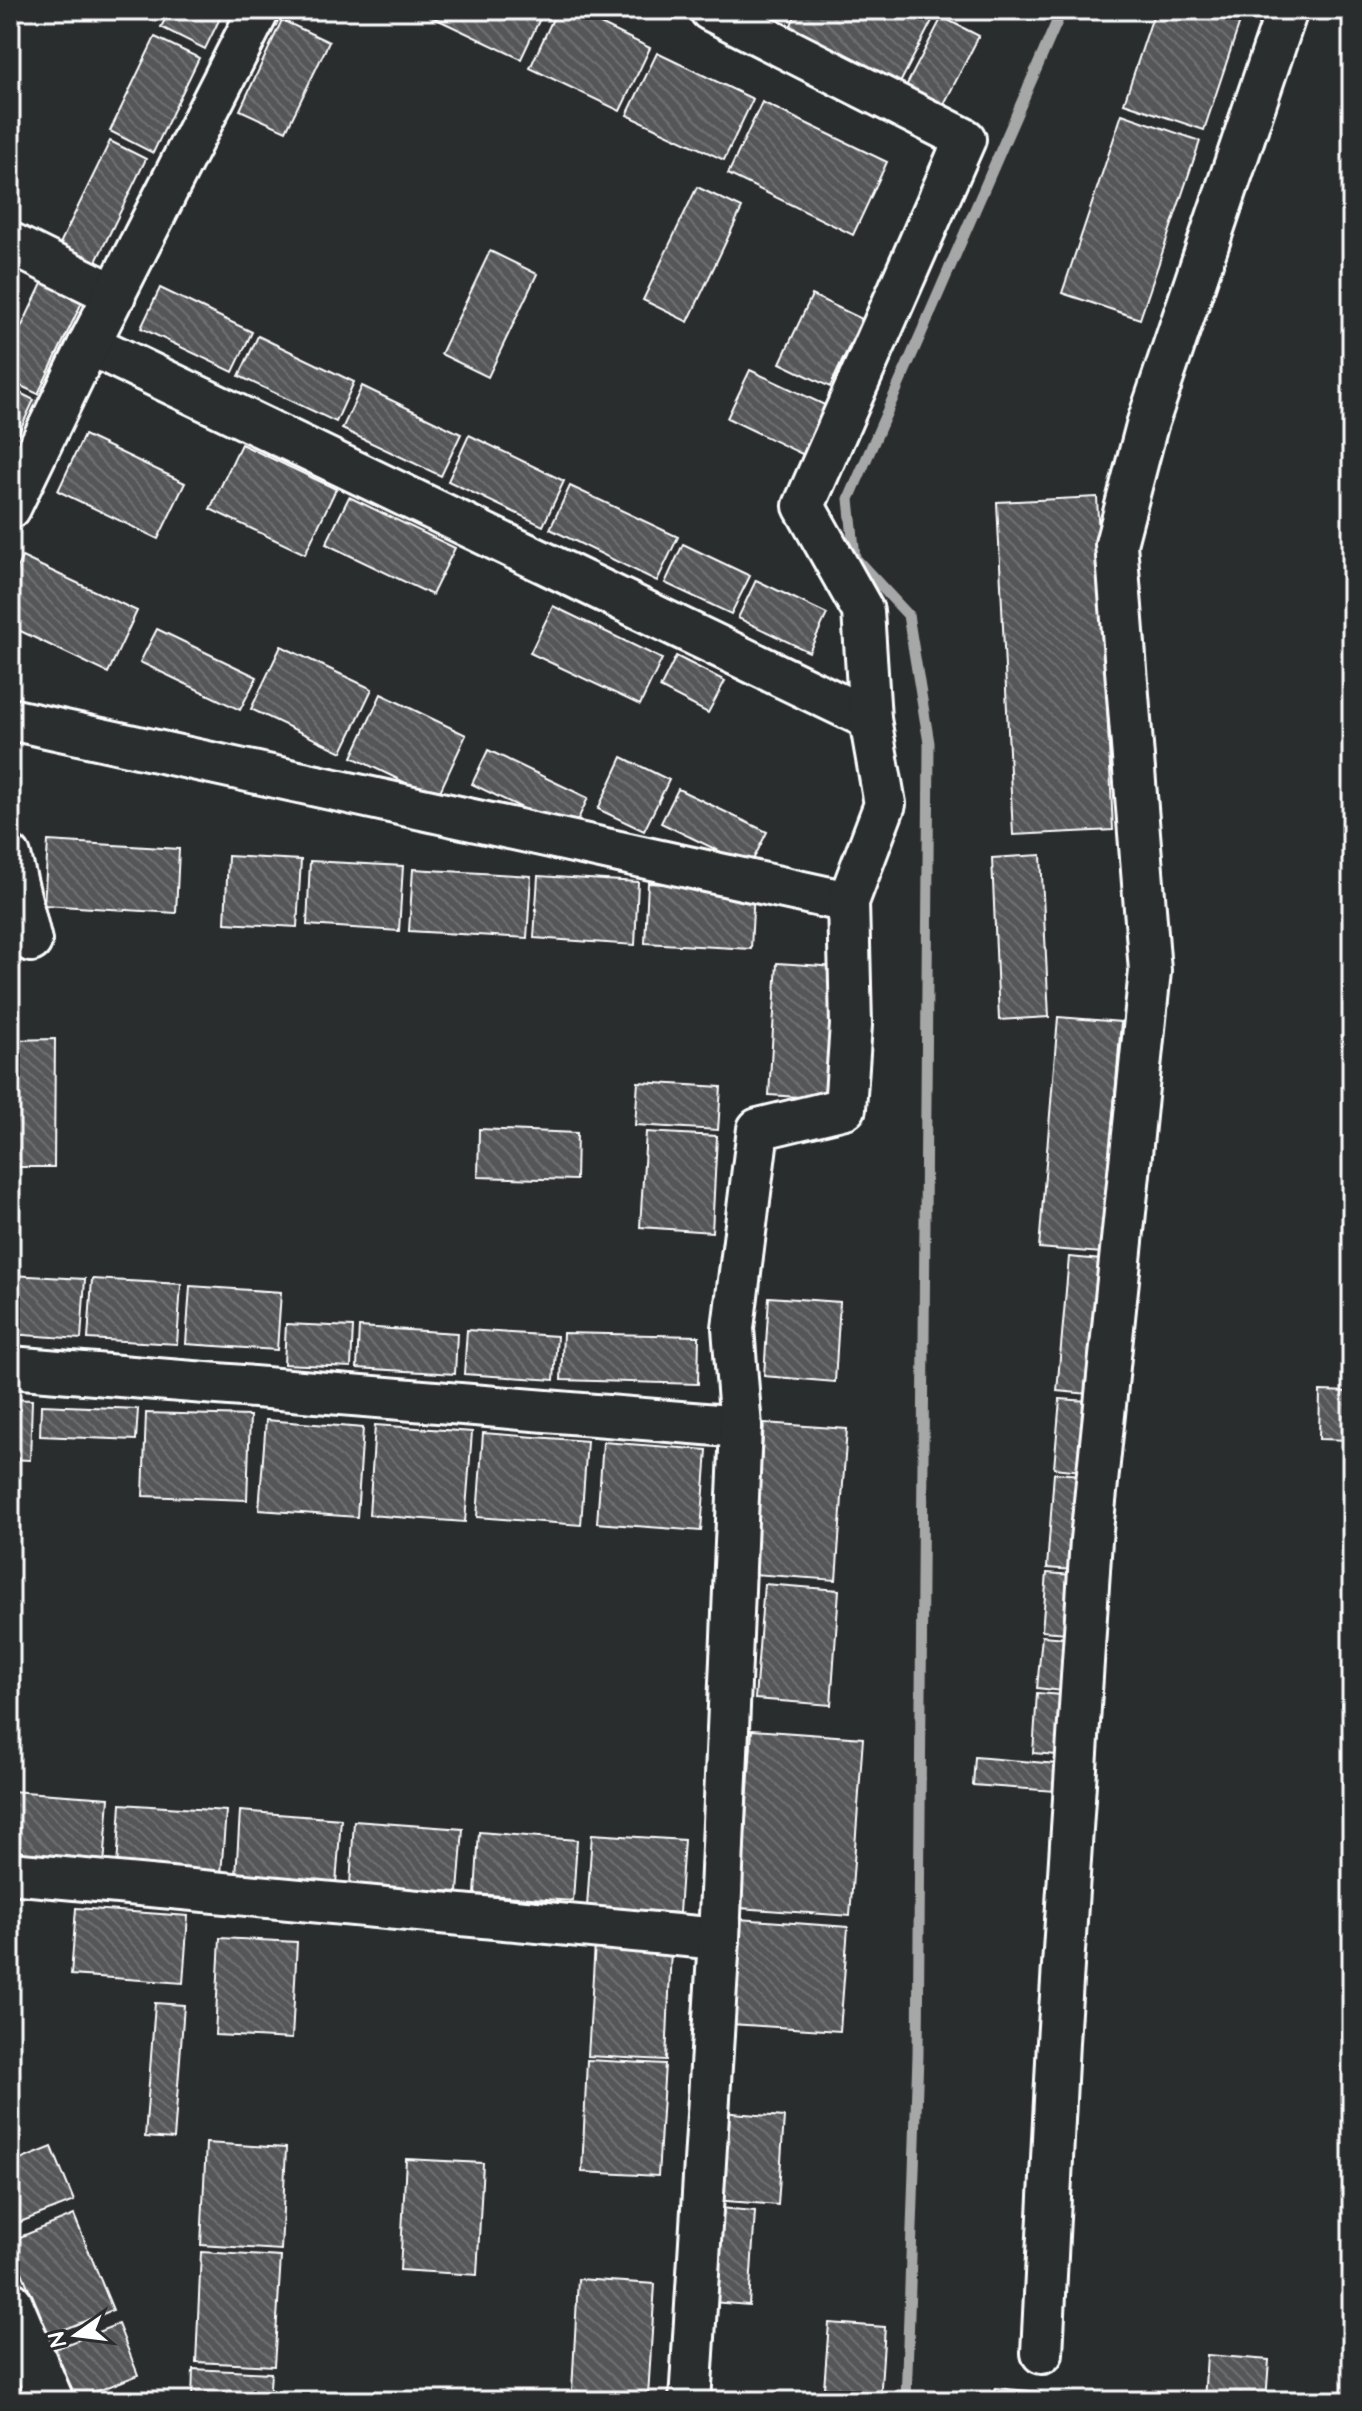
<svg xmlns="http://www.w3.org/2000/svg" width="1362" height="2411" font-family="'Architects Daughter',sans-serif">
	<defs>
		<pattern id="building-back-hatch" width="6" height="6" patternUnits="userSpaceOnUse" patternTransform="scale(2)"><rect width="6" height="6" fill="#555758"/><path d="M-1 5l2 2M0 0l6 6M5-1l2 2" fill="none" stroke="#6e7071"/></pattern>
	</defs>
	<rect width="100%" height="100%" fill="#2a2d2e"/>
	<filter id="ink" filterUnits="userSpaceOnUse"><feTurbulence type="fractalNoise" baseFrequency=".0125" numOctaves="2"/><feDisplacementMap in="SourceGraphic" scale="16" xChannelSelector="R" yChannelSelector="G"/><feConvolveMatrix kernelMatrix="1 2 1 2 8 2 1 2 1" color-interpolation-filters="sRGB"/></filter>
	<g filter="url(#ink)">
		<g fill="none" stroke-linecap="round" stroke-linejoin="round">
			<!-- stream -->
			<path stroke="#a6a7a7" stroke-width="11" d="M906 2401 918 2055 929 743 908 615 855 558 849 499 1062 10"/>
		</g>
		<!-- building -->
		<g fill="url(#building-back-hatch)" stroke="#fff" stroke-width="2">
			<path d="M170 10H224L205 49 161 27Z"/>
			<path d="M431 10H544L521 59 428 15Z"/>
			<path d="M557 10H572L650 48 620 111 530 68Z"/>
			<path d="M798 10H924L935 15 899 85 789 29Z"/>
			<path d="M1155 10H1244L1204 130 1124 103Z"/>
			<path d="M942 17 979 36 941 110 904 90Z"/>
			<path d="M282 20 329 42 286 131 240 110Z"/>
			<path d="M155 37 199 58 153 153 110 131Z"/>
			<path d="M657 53 753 99 724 160 627 115Z"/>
			<path d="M762 102 887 162 853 235 728 174Z"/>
			<path d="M1122 114 1200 141 1140 319 1062 293Z"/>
			<path d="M110 141 146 159 90 274 54 256Z"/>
			<path d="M697 187 742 208 688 322 643 300Z"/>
			<path d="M490 251 537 274 488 377 441 354Z"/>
			<path d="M46 275 86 294 38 394 10 381V351Z"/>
			<path d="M160 288 252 332 233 372 141 328Z"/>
			<path d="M812 295 862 319 830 387 780 363Z"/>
			<path d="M258 336 354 382 336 422 239 376Z"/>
			<path d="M750 370 829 407 806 456 727 418Z"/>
			<path d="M362 386 461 434 441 476 342 429Z"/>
			<path d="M10 388 34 400 10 451Z"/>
			<path d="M84 435 185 483 158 539 58 491Z"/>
			<path d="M469 435 564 481 543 526 448 481Z"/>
			<path d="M241 444 336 489 305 554 210 509Z"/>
			<path d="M570 486 678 537 657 581 550 529Z"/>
			<path d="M349 497 455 548 432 595 326 544Z"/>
			<path d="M1097 497 1113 830 1013 835 997 502Z"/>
			<path d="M683 544 750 576 731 614 665 583Z"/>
			<path d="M22 557 137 611 108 673 10 626V583Z"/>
			<path d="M756 580 827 614 809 652 738 618Z"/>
			<path d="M553 606 662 659 640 705 530 653Z"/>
			<path d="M157 629 257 677 240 710 140 662Z"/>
			<path d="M281 646 372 689 342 752 251 709Z"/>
			<path d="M676 656 725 681 708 713 660 688Z"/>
			<path d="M381 694 466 735 437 798 352 757Z"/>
			<path d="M488 750 588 798 572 832 472 784Z"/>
			<path d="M622 757 669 780 644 831 598 809Z"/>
			<path d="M678 789 767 832 750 866 661 823Z"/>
			<path d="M48 841 179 849 176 913 44 905Z"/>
			<path d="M1041 855 1049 1017 999 1020 992 858Z"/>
			<path d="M228 856 301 860 297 927 225 923Z"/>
			<path d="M310 861 403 866 399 931 307 925Z"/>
			<path d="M413 869 531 876 527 938 409 931Z"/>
			<path d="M538 876 638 882 635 945 534 938Z"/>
			<path d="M648 883 754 889 751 949 645 943Z"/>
			<path d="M777 963 838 967 830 1099 769 1095Z"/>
			<path d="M1058 1017 1121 1022 1102 1253 1039 1248Z"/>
			<path d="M55 1039 54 1167H10V1040Z"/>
			<path d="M638 1082 721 1087 718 1130 635 1125Z"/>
			<path d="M479 1129 577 1133 576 1180 478 1177Z"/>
			<path d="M646 1132 717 1136 712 1232 640 1227Z"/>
			<path d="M1069 1257 1101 1260 1089 1394 1057 1391Z"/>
			<path d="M10 1275 85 1279 81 1339 10 1334Z"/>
			<path d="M92 1279 181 1284 177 1344 88 1339Z"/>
			<path d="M190 1286 281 1292 277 1350 186 1344Z"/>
			<path d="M769 1297 840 1302 835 1382 764 1376Z"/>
			<path d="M286 1324 353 1327 351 1367 284 1364Z"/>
			<path d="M359 1327 457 1333 455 1374 357 1368Z"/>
			<path d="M467 1330 557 1336 554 1380 464 1374Z"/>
			<path d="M563 1333 699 1336 698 1384 561 1380Z"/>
			<path d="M1320 1391 1352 1392V1440L1319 1439Z"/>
			<path d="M10 1399 32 1400 30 1460 10 1459Z"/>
			<path d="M1060 1399 1088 1401 1082 1471 1054 1468Z"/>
			<path d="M41 1405 138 1409 136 1440 40 1436Z"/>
			<path d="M146 1413 250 1416 247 1500 143 1496Z"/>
			<path d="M266 1420 363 1428 357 1517 259 1510Z"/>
			<path d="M764 1423 847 1429 836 1580 753 1574Z"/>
			<path d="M375 1425 472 1432 465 1522 369 1515Z"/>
			<path d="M483 1433 587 1441 581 1525 477 1517Z"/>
			<path d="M603 1442 707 1450 701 1531 597 1523Z"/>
			<path d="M1054 1473 1082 1475 1074 1570 1047 1568Z"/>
			<path d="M1047 1573 1073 1575 1068 1633 1042 1631Z"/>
			<path d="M764 1584 839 1590 831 1705 755 1699Z"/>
			<path d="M1042 1636 1067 1638 1063 1691 1037 1688Z"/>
			<path d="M1037 1693 1062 1695 1057 1755 1033 1753Z"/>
			<path d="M752 1730 863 1738 850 1916 740 1908Z"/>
			<path d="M975 1757 1057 1764 1055 1791 973 1785Z"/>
			<path d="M10 1791 109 1798 104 1866 10 1859Z"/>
			<path d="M121 1804 226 1811 221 1874 117 1867Z"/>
			<path d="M240 1811 341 1819 336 1884 236 1877Z"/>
			<path d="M354 1821 463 1829 458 1892 350 1885Z"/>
			<path d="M479 1832 577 1840 573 1901 475 1894Z"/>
			<path d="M592 1834 684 1840 679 1913 587 1907Z"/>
			<path d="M76 1908 188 1916 183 1983 71 1975Z"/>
			<path d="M738 1919 848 1927 840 2031 731 2024Z"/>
			<path d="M220 1938 297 1942 292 2039 215 2035Z"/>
			<path d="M595 1944 671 1949 666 2060 588 2056Z"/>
			<path d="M155 2003 184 2005 174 2139 145 2137Z"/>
			<path d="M587 2060 665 2064 658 2176 582 2172Z"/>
			<path d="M720 2112 784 2117 778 2205 714 2200Z"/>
			<path d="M206 2143 286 2148 281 2250 201 2245Z"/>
			<path d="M52 2147 74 2201 10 2226V2164Z"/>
			<path d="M406 2159 483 2163 477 2275 400 2270Z"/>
			<path d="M719 2208 755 2211 749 2305 712 2302Z"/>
			<path d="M74 2215 113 2310 47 2336 10 2241Z"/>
			<path d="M201 2252 281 2257 274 2366 196 2362Z"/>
			<path d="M578 2279 655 2284 648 2396 572 2391Z"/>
			<path d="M829 2323 885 2327 880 2401H823Z"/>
			<path d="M118 2324 138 2375 73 2401 52 2350Z"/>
			<path d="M1207 2355 1269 2360 1266 2401H1204Z"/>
			<path d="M193 2369 271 2373 269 2401H192Z"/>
			<path d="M995 2388 1041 2392V2401H994Z"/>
			<path d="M1053 2394 1099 2398V2401H1052Z"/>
			<path d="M571 2395 648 2400V2401H571Z"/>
		</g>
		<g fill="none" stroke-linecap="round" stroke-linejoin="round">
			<defs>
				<g id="street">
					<path d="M10 243 115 295"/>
					<path d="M89 344 870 719"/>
					<path d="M10 508 89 344 259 10"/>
					<path d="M10 719 848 902"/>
					<path d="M10 856 31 941"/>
					<path d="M10 1367 741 1427"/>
					<path d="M10 1873 719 1939"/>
					<path d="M1042 2353 1058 2042 1091 1540 1150 971 1116 544 1147 425 1287 10"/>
					<path d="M690 2401 719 1939 741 1427 733 1328 758 1129 845 1108 851 1025 848 902 885 804 870 719 863 611 804 506 965 139 710 10"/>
				</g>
				<path id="secondary" d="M10 2304 51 2401"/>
			</defs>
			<!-- street casing -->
			<use href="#street" stroke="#fff" stroke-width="46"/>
			<!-- secondary casing -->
			<use href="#secondary" stroke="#fff" stroke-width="50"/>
			<!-- street -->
			<use href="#street" stroke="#2a2d2e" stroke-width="40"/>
			<!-- secondary -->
			<use href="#secondary" stroke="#2a2d2e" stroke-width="44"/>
		</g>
	</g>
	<!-- margin -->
	<rect width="1362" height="2411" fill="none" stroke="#2a2d2e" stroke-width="40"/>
	<rect x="20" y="20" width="1322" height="2371" fill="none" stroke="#fff" stroke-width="3" filter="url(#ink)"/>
	<!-- north arrow -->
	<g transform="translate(76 2335) rotate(256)" stroke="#2a2d2e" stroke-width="6" paint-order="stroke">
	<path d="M0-6L14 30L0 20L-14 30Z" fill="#ffffff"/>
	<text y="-12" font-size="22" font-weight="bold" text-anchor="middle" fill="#ffffff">N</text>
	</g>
</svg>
